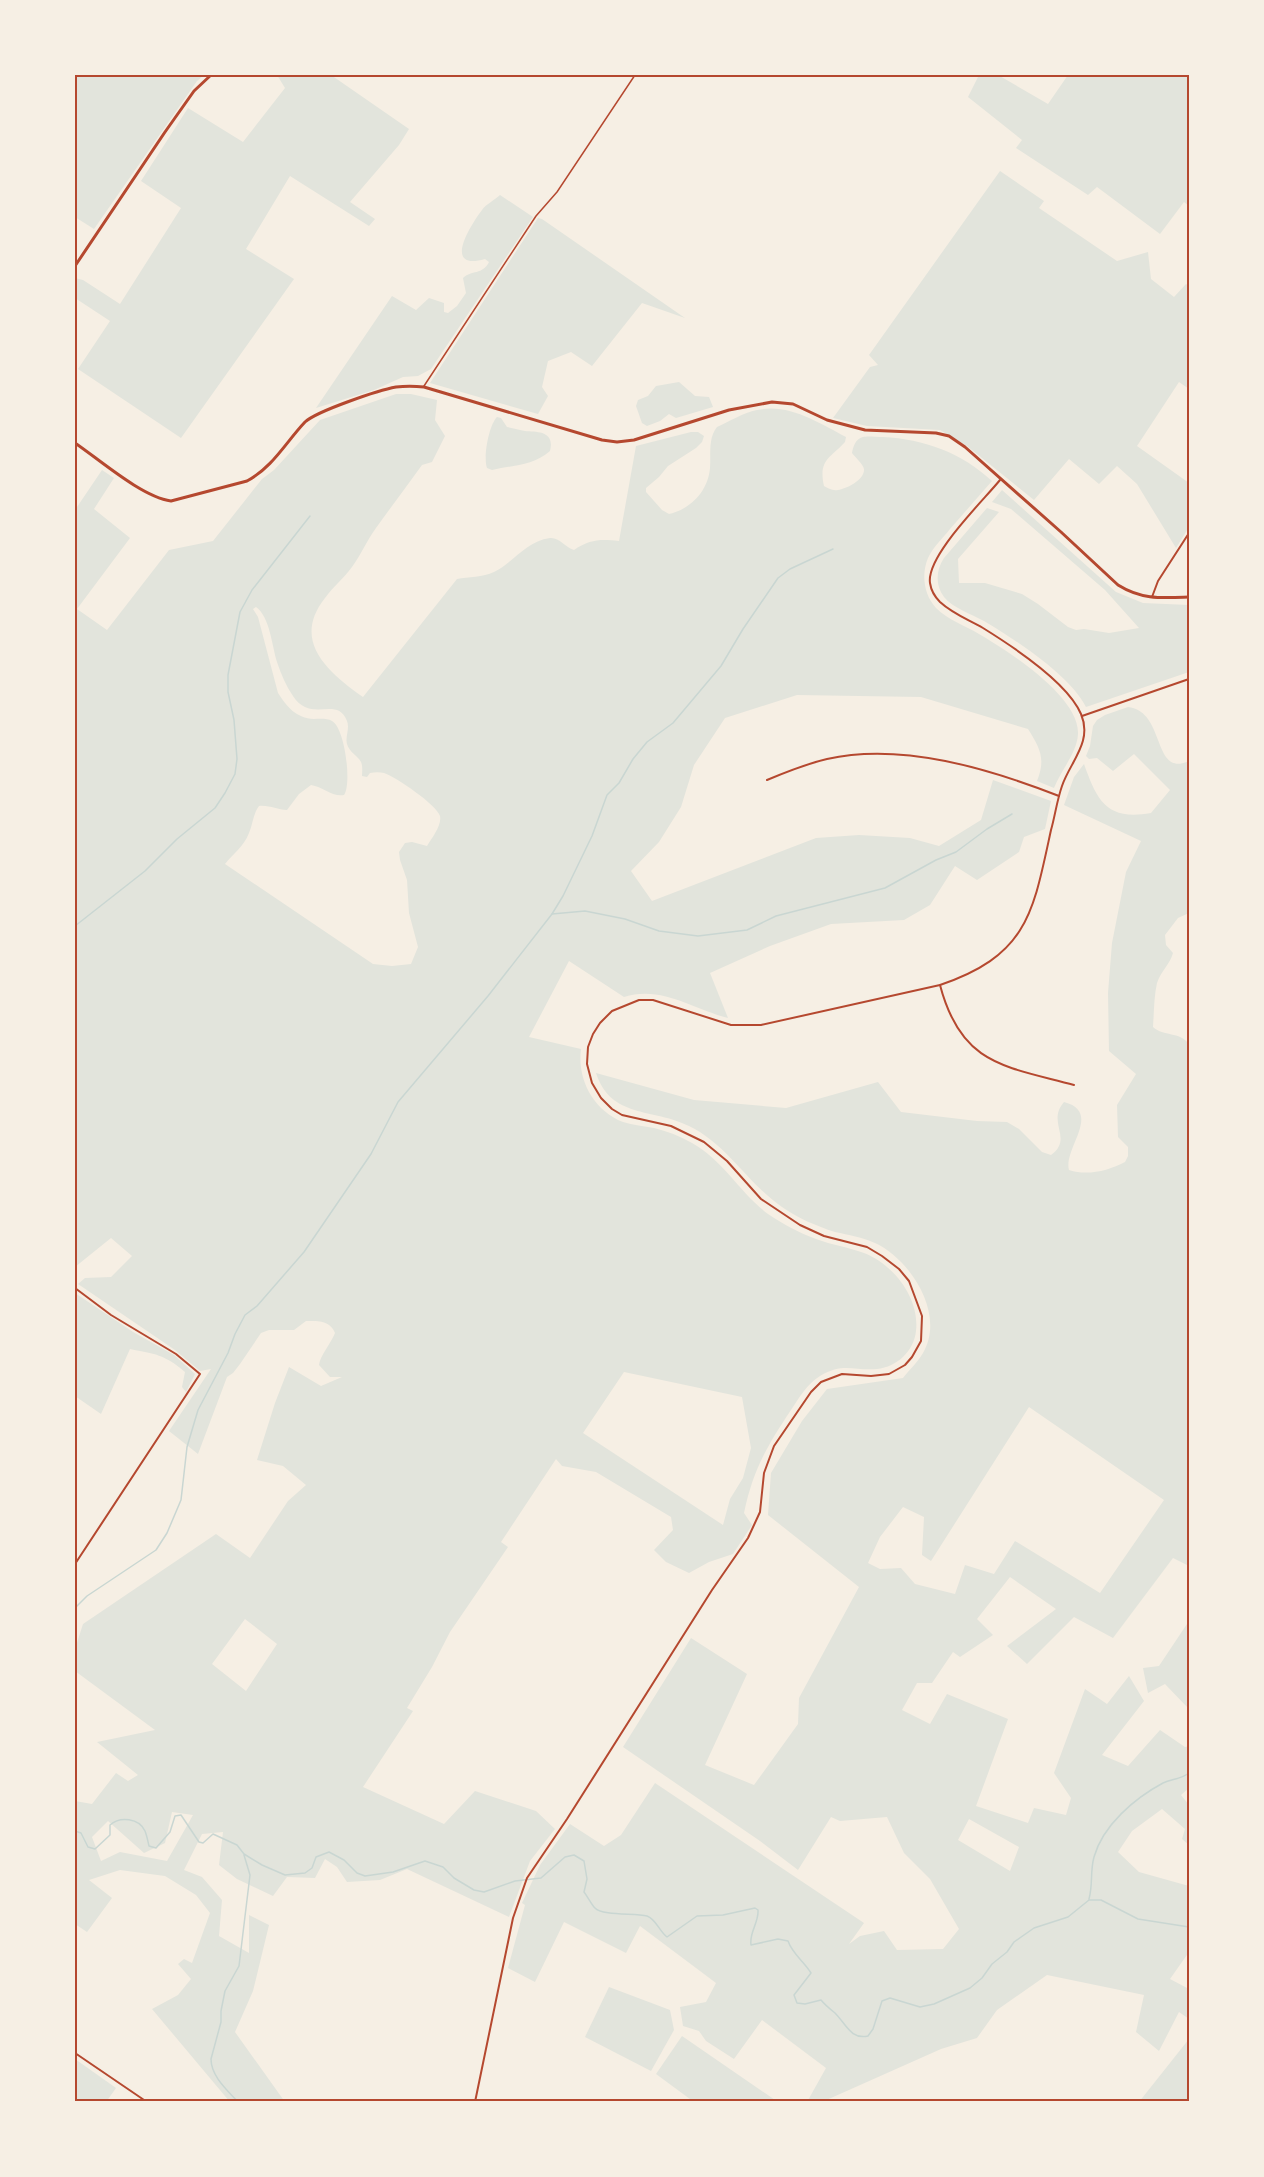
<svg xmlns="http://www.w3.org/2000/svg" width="1264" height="2177" font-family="Helvetica,sans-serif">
	<rect width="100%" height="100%" fill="#f6efe4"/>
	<!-- green -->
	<g fill="#e2e4dc" fill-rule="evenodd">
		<path d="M75 75H204L197 81 94 229 75 217Z"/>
		<path d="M277 75H331L409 129 399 145 350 202 375 219 369 226 290 176 246 249 294 279 181 438 78 369 110 321 75 298V278L83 280 120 304 181 208 141 181 188 108 243 142 285 88Z"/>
		<path d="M979 75H998L1048 104 1068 75H1189V206L1184 202 1160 234 1097 187 1088 195 1016 148 1022 140 968 97Z"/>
		<path d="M1000 171 1044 201 1039 208 1117 261 1148 252 1151 279 1174 297 1186 284 1189 286V389L1179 382 1137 446 1189 483V527L1176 548 1137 484 1117 466 1099 484 1069 459 1034 500 967 446 940 430 867 426 833 418 870 367 878 365 869 355Z"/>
		<path d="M500 195 533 217 431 369 418 376 403 377 374 390 316 408 392 296 416 310 429 298 444 303V312L448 313 457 306 466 293 463 278C471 270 483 275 489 262L485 259C442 271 470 226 482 210 486 204 495 200 500 195Z"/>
		<path d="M538 218 542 219 685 318 642 303 592 366 571 352 548 361 542 387 548 396 538 414 430 383Z"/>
		<path d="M679 382 695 396 709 397 713 407 676 418 669 414 660 421 647 426 642 423 636 406 638 400 648 396 656 386Z"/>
		<path d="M396 394H411L437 400 435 420 445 436 432 462 422 465C407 486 391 507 376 528 367 540 361 555 352 567 344 578 333 587 325 598 291 641 328 672 363 697L457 579C468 577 483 577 494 572 513 563 526 541 550 538 559 537 565 547 574 550 590 539 601 539 619 541L636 446 691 432H698L704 436 702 442 696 448 668 466 659 477 646 488V492L662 510 669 514C691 509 708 491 710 468 711 454 708 438 717 427 730 421 743 413 757 410 789 403 819 423 846 437L845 442C831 458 818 459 824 486 828 488 832 491 838 490 846 489 865 480 864 469 863 464 855 457 852 453 856 432 866 437 883 437 924 439 962 453 992 481 978 497 964 513 950 529 943 538 933 547 928 558 921 575 924 595 936 608 948 620 966 626 979 634 1008 651 1080 697 1078 734 1077 753 1061 770 1054 788L1037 781C1046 759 1040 748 1028 729L921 697 797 695 725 718 694 765 681 807 659 842 631 871 652 901 816 838 859 835 910 838 939 846 981 820 993 780 1051 801 1045 829 1024 837 1019 852 977 880 955 866 930 905 904 920 831 924 770 946 710 973 728 1018C693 1009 661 985 624 997L569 961 529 1037 581 1049C577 1079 593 1110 623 1122 633 1125 644 1126 654 1128 667 1131 680 1136 692 1143 723 1160 740 1193 768 1214 783 1224 799 1233 816 1239 832 1245 848 1247 864 1253 893 1264 920 1298 916 1331 914 1351 897 1367 877 1369 854 1371 843 1362 820 1376 807 1384 799 1398 791 1410 767 1446 753 1470 744 1513L752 1525 733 1554 709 1562 689 1573 666 1562 654 1550 673 1530 671 1517 596 1472 562 1466 556 1459 501 1542 508 1547 450 1632 432 1667 407 1708 413 1711 363 1787 444 1824 475 1791 536 1811 555 1829 530 1861 509 1917 407 1869 380 1880 347 1882 337 1867 325 1859 315 1878 287 1877 273 1896 237 1879 219 1865 223 1832 202 1834 184 1870 202 1877 222 1900 219 1936 249 1953V1915L269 1925 253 1991 235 2032 285 2102H230L152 2009 178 1995 191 1979 178 1964 184 1959 192 1963 210 1913 196 1895 165 1876 120 1870 89 1880 112 1898 87 1932 75 1924V1801L92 1804 116 1773 128 1781 138 1775 97 1742 155 1730 75 1671V1649L83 1624 216 1534 250 1558 288 1501 306 1485 283 1466 257 1460 275 1403 289 1367 321 1386 342 1377H330L319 1365C320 1356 331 1343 335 1333 330 1320 317 1321 306 1321L294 1330H269L261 1333 240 1364 233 1373 227 1377 198 1454 169 1431 211 1369 200 1371 175 1350 78 1284 85 1278 111 1277 132 1256 111 1238 75 1267V612L77 609 75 608V510L102 470 114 478 94 509 130 538 77 609 107 630 169 550 213 541 262 479 274 470 320 420ZM256 607C270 617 272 646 277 662 281 674 286 686 293 696 311 724 337 695 347 721 350 728 345 737 347 744 349 752 358 756 361 762 363 766 362 773 362 776L367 777 370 773C375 772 380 772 384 773 396 777 437 805 440 816 442 825 432 838 427 846L412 842 405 843 399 852 400 860 407 880 409 913 418 947 411 964 392 966 373 964 225 864C233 854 244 846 249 833 253 824 253 814 259 806 270 805 277 810 287 810L299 794 311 785C323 787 332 797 344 795 352 784 345 728 332 721 327 718 319 719 314 719 296 718 287 707 278 693L258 617 253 609ZM624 1372 742 1397 751 1448 743 1478 730 1499 723 1525 583 1433ZM245 1619 277 1644 246 1691 212 1664ZM172 1812 193 1815 167 1861 120 1852 101 1861 92 1837 108 1821 144 1853 165 1843Z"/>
		<path d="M497 417 501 418 507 427C513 428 520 430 525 431 538 432 555 431 550 451 533 466 513 465 492 470L487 468C483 457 489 425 497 417Z"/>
		<path d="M1002 490 1116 592 1143 603 1189 605V672L1086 707C1070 675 1014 639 984 621 971 614 953 608 944 597 935 585 936 570 944 558L987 508 999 512 958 559 959 583H985L1022 594 1038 604 1068 627 1076 630 1084 629 1109 633 1139 628 1105 590 1011 509 992 502Z"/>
		<path d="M1128 707C1166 711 1152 778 1189 761V913L1178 918 1165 935 1166 945 1173 953C1170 964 1161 971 1157 983 1154 996 1154 1012 1153 1027 1164 1037 1179 1031 1189 1044V1566L1173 1558 1113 1638 1074 1617 1027 1664 1007 1646 1056 1609 1010 1577 977 1619 993 1635 960 1657 953 1652 932 1683H917L902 1710 930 1724 947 1694 1008 1719 976 1806 1028 1823 1034 1808 1066 1815 1071 1798 1054 1773 1085 1689 1107 1704 1129 1676 1144 1701 1102 1755 1128 1766 1160 1730 1185 1747 1189 1746V1788L1181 1795 1189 1805V1845L1182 1839 1185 1829 1162 1809 1132 1831 1118 1852 1139 1872 1189 1886V1952L1170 1979 1189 1989V2019L1179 2012 1159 2051 1136 2032 1144 1995 1047 1975 997 2010 977 2038 941 2049 822 2102H807L826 2068 762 2020 734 2059 706 2041 699 2031 683 2026 680 2007 706 2002 716 1983 640 1926 626 1953 564 1922 535 1982 508 1968 525 1905 522 1903 540 1865 570 1824 604 1846 621 1835 655 1783 864 1923 849 1944 860 1936 884 1931 897 1950 943 1949 959 1929 930 1879 904 1853 887 1817 840 1821 831 1817 798 1870 760 1841 623 1747 691 1638 747 1674 705 1765 754 1785 798 1724 799 1698 859 1587 768 1515 771 1473 802 1421 827 1389 903 1378C909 1370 918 1362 923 1353 946 1314 910 1259 875 1243 862 1237 849 1235 835 1232 816 1226 798 1218 782 1207 747 1183 728 1145 689 1126 653 1108 611 1119 596 1073L694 1100 786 1108 878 1082 901 1112 977 1121 1007 1122 1019 1129 1042 1152 1051 1155C1074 1138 1046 1123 1064 1102 1103 1112 1063 1149 1069 1170 1087 1176 1108 1171 1125 1162L1128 1156V1147L1118 1137 1117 1105 1136 1074 1109 1051 1108 993 1112 943 1126 872 1141 841 1064 805 1074 777 1084 764C1097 800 1106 821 1151 813L1170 790 1134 754 1113 771 1097 758 1089 759 1086 756 1090 746 1093 726 1097 720 1105 715ZM1029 1407 1164 1500 1100 1593 1015 1541 994 1574 965 1565 955 1594 915 1584 901 1568 880 1569 868 1563 880 1537 903 1507 924 1517 922 1555 931 1561ZM969 1819 1019 1847 1010 1871 958 1840Z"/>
		<path d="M75 1293 133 1332 174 1355 195 1374 186 1392 182 1387 185 1372C164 1354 155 1354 130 1349L101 1414 75 1396Z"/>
		<path d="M1189 1621V1709L1165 1684 1148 1693 1143 1668 1159 1666Z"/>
		<path d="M609 1987 670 2010 674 2030 651 2071 585 2037Z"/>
		<path d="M682 2036 778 2102H694L656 2074Z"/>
		<path d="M1189 2039V2102H1139Z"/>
		<path d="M75 2059 116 2088 106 2102H75Z"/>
	</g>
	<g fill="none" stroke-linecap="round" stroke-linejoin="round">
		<!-- stream -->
		<g stroke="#c9d6d2" stroke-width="1.5">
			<path d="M552 914 585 911 625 919 659 931 698 936 747 930 776 916 885 888 936 860 956 852 987 829 1012 814"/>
			<path d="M75 926 145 871 177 839 215 808 225 793 235 774 237 759 234 720 228 692V675L240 612 252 590 310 516"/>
			<path d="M75 1608 87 1596 156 1550 167 1533 181 1500 187 1447 198 1410 228 1353 235 1334 245 1315 257 1306 304 1252 371 1154 398 1102 488 996 552 914 563 896 592 836 607 795 619 783 633 759 647 742 673 723 721 666 743 629 778 578 790 569 833 549"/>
			<path d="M75 1831 81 1833 88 1847 95 1849 110 1835V1825C120 1816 139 1818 145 1831 147 1836 148 1842 149 1846L156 1848 170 1832 175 1816 181 1815 199 1842 203 1843 213 1834 237 1845 244 1854 262 1865 285 1875 305 1873 312 1868 316 1857 329 1852 344 1860 357 1873 365 1876 393 1872 425 1861 443 1867 454 1878 474 1890 484 1892 515 1881 541 1878 565 1857 574 1855 584 1861 587 1879 584 1892C588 1897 591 1904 595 1908 602 1916 635 1913 647 1916 656 1919 659 1931 667 1937L697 1916 723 1915 755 1908 758 1910C759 1923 749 1932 751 1945L778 1939 788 1941C793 1955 804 1961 811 1973L794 1995 797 2003 805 2004 821 2000C825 2005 830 2009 835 2013 846 2024 851 2040 868 2036L873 2029 882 2001 890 1998 920 2007 934 2004 970 1988 982 1978 992 1964 1007 1952 1014 1942 1034 1928 1068 1917 1089 1900H1101L1138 1919 1189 1927"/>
			<path d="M1089 1899C1093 1885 1090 1871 1094 1857 1103 1825 1135 1798 1163 1783 1172 1779 1181 1779 1189 1773"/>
			<path d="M238 2102C227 2090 211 2076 211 2059L221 2022V2011L225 1991 239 1966 250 1875 244 1855"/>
		</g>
		<!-- service -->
		<path stroke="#b5482f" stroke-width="1.5" d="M424 386 536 216 557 192 635 75"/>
		<!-- minor -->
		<g stroke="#b5482f" stroke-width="2">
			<path d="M1152 597 1158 581 1189 533"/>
			<path d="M1082 716 1189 679"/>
			<path d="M767 780C786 772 806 764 827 759 902 742 990 769 1059 796"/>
			<path d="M940 985C961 1065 1004 1066 1074 1085"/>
			<path d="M75 1288 111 1315 176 1354 200 1374 75 1564"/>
			<path d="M75 2053 147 2102"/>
			<path d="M475 2102 513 1918 527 1878 567 1819 712 1590 748 1538 760 1512 764 1473 774 1446 811 1392 821 1382 842 1374 871 1376 889 1374 905 1365 912 1357 921 1341 922 1316 909 1281 899 1269 882 1256 867 1247 824 1236 800 1225 761 1199 727 1161 704 1142 671 1126 622 1115 612 1109 601 1098 592 1083 587 1064 588 1047 593 1034 600 1023 612 1011 639 1000H653L731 1025H761L940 985C1028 955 1033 913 1051 830 1055 816 1057 800 1062 786 1070 762 1093 742 1081 714 1068 683 1012 646 983 628 969 620 953 614 940 602 935 597 931 590 930 583 926 556 983 501 1000 480"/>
		</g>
		<!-- tertiary -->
		<g stroke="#b5482f" stroke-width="3">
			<path d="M75 266 165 132 194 91 211 75"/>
			<path d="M75 443C100 460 142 497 171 501L247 481C273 467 286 442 305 422 317 411 379 390 396 387 405 386 414 386 424 387L602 440 617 442 634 440 729 410 772 402 793 404 827 420 865 430 936 433 949 436 965 447 1061 532 1118 585C1142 600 1162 598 1189 597"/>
		</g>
	</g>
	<!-- border -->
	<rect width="1264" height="2177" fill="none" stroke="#f6efe4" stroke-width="153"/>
	<rect x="76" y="76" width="1112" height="2024" fill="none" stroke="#b5482f" stroke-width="2"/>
</svg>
